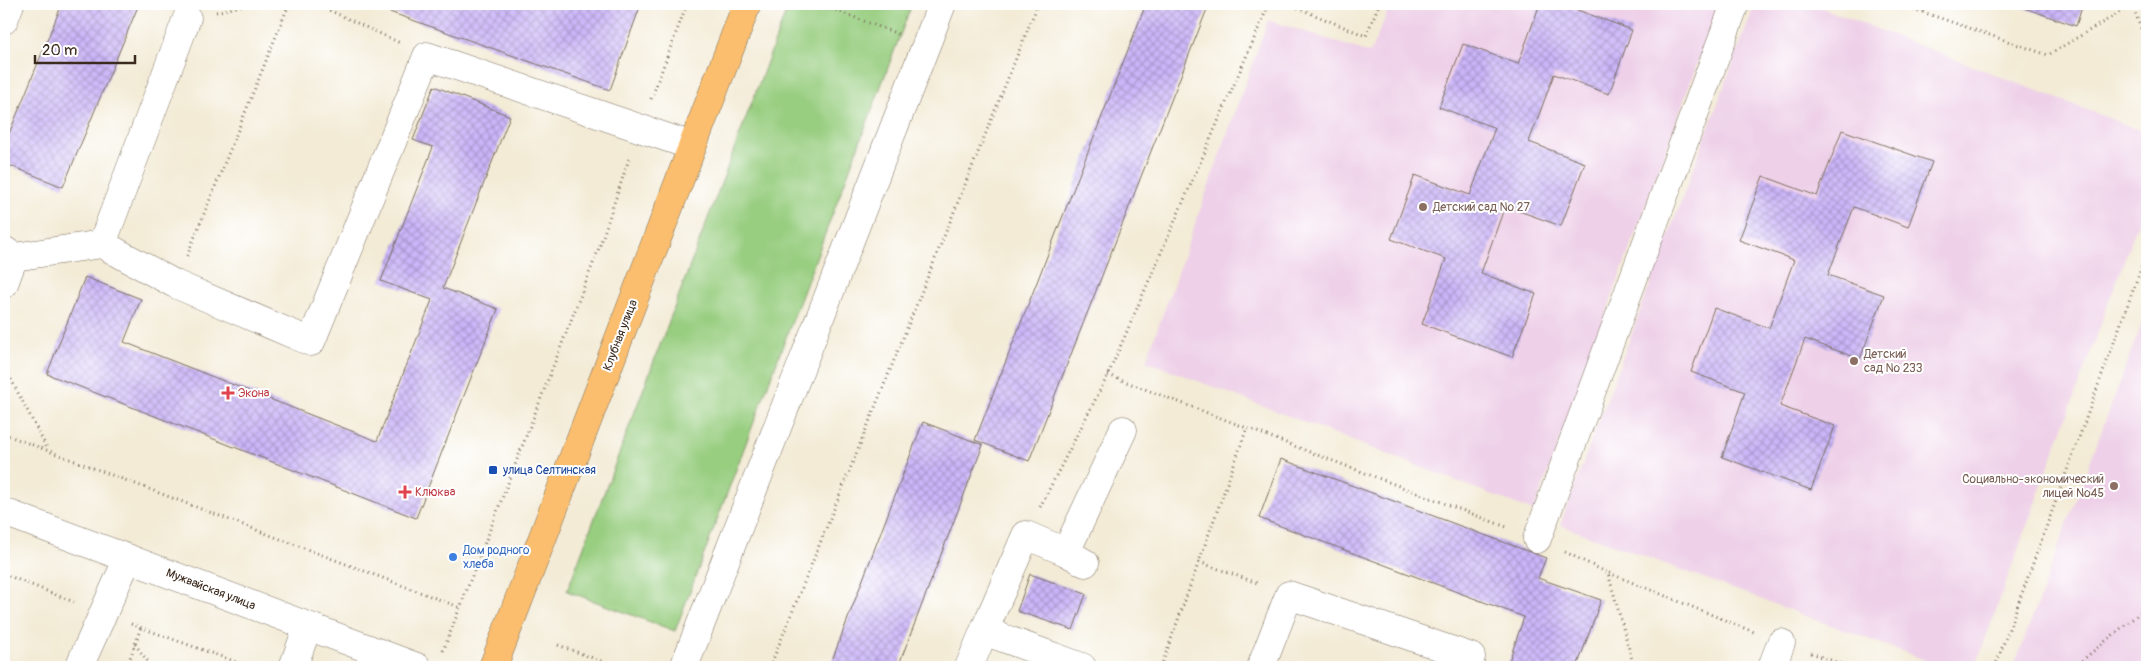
<svg xmlns="http://www.w3.org/2000/svg" width="2151" height="671" font-family="Pangolin,sans-serif">
	<defs>
		<pattern id="building-cross-hatch" width="8" height="8" patternUnits="userSpaceOnUse" patternTransform="scale(1.25)"><rect width="8" height="8" fill="#cbb6f9"/><path d="M0 0l8 8M0 8l8-8" fill="none" stroke="#a694c9"/></pattern>
	</defs>
	<rect width="100%" height="100%" fill="#fff"/>
	<filter id="ink" filterUnits="userSpaceOnUse"><feTurbulence type="fractalNoise" baseFrequency=".02" numOctaves="2"/><feDisplacementMap in="SourceGraphic" scale="10" xChannelSelector="R" yChannelSelector="G"/><feConvolveMatrix kernelMatrix="1 2 1 2 8 2 1 2 1" color-interpolation-filters="sRGB"/></filter>
	<filter id="wash" filterUnits="userSpaceOnUse"><feTurbulence type="fractalNoise" baseFrequency=".0096" numOctaves="4" result="noise"/><feDisplacementMap in="SourceGraphic" scale="20" xChannelSelector="R" yChannelSelector="G"/><feGaussianBlur stdDeviation="1.12" result="paint"/><feColorMatrix in="noise" values="0 0 0 0 0 0 0 0 0 0 0 0 0 0 0 0 0 1.4 0 .05"/><feComposite in="paint" operator="in"/></filter>
	<g filter="url(#wash)">
		<rect width="100%" height="100%" fill="#f3ebd6"/>
		<!-- built -->
		<g fill="#eed0e8">
			<path d="M1391 4H1719L1534 511 1146 361 1268 20 1370 53Z"/>
			<path d="M1755 4H1812L2147 133V198L1975 667H1944L1560 525Z"/>
			<path d="M2147 309V667H2016L2015 664Z"/>
		</g>
		<!-- grass -->
		<path fill="#98ce80" stroke="#6a7c4f" d="M789 4H912L675 631 567 591Z"/>
		<g id="blocks">
			<!-- building -->
			<g fill="url(#building-cross-hatch)">
				<path d="M62 4H139L63 187 4 163V146Z"/>
				<path d="M367 4H641L610 90Z"/>
				<path d="M1146 4H1209L1029 461 975 440Z"/>
				<path d="M1540 4H1561L1632 30 1609 94 1554 74 1529 142 1585 163 1561 226 1505 206 1481 273 1536 294 1512 357 1422 324 1446 259 1391 239 1415 175 1470 195 1495 128 1439 107 1463 44 1518 64Z"/>
				<path d="M2013 4H2083L2076 26Z"/>
				<path d="M434 86 510 116 443 288 498 309 416 518 47 374 85 277 141 299 124 342 377 441 432 300 381 281 433 147 413 140Z"/>
				<path d="M1842 130 1932 162 1908 227 1854 207 1828 275 1884 295 1860 359 1805 339 1780 406 1835 426 1811 490 1722 457 1745 392 1691 372 1714 308 1769 328 1794 260 1739 240 1763 176 1817 196Z"/>
				<path d="M923 422 983 445 898 667H841L831 663Z"/>
				<path d="M1281 459 1546 558 1538 578 1601 600 1577 667H1507L1524 617 1259 518Z"/>
				<path d="M1030 574 1086 594 1073 630 1017 611Z"/>
			</g>
		</g>
	</g>
	<g filter="url(#ink)">
		<use href="#blocks" fill-opacity="0" stroke="#7b6e5e" stroke-width="1"/>
		<g fill="none" stroke-linecap="round" stroke-linejoin="round">
			<defs>
				<g id="minor">
					<path d="M4 20 10 4"/>
					<path d="M102 244 187 18"/>
					<path d="M4 250 14 257 4 284"/>
					<path d="M14 257 102 244 175 284 311 342 427 56 692 146"/>
					<path d="M4 512 417 667"/>
					<path d="M1537 539 1735 4"/>
					<path d="M1066 552 1123 430"/>
					<path d="M984 631 1026 535 1066 552 1085 563"/>
					<path d="M79 667 128 558"/>
					<path d="M293 667 308 626"/>
					<path d="M684 667 942 4"/>
					<path d="M969 667 984 631 1082 667"/>
					<path d="M1261 667 1289 595 1471 657 1467 667"/>
					<path d="M1772 667 1781 643"/>
				</g>
				<path id="major" d="M493 667 747 4"/>
			</defs>
			<!-- minor casing -->
			<use href="#minor" stroke="#7b6e5e" stroke-width="29"/>
			<!-- major casing -->
			<use href="#major" stroke="#7b6e5e" stroke-width="29"/>
			<!-- path -->
			<g stroke="#7b6e5e" stroke-width="3" stroke-dasharray="1 4" stroke-linecap="butt">
				<path d="M316 4 400 43"/>
				<path d="M1288 4 1366 36 1379 4"/>
				<path d="M1899 4 2048 55 2134 4"/>
				<path d="M2132 4 2147 45"/>
				<path d="M822 5 898 34"/>
				<path d="M216 12 249 4"/>
				<path d="M651 99 687 4"/>
				<path d="M187 256 289 4"/>
				<path d="M4 366 48 450"/>
				<path d="M1108 375 1509 528"/>
				<path d="M4 434 459 607"/>
				<path d="M1040 507 1108 375 1269 4"/>
				<path d="M1565 552 1608 573 1634 667"/>
				<path d="M1199 562 1260 584"/>
				<path d="M1609 573 1754 632"/>
				<path d="M4 574 74 602"/>
				<path d="M131 624 250 667"/>
				<path d="M135 644 152 667"/>
				<path d="M558 645 617 667"/>
				<path d="M443 651 599 248 630 156"/>
				<path d="M1811 653 1850 667"/>
				<path d="M127 667 141 627"/>
				<path d="M770 667 1038 4"/>
				<path d="M1161 667 1247 428"/>
				<path d="M1995 667 2147 252"/>
				<path d="M2074 667 2147 607"/>
			</g>
			<!-- minor -->
			<use href="#minor" stroke="#fff" stroke-width="28"/>
			<!-- major -->
			<use href="#major" stroke="#fabe6e" stroke-width="28"/>
		</g>
	</g>
	<!-- markers -->
	<g fill="#8d6e63" stroke="#fff" stroke-width="2">
		<circle cx="1423" cy="207" r="5"/>
		<circle cx="1854" cy="361" r="5"/>
		<circle cx="2114" cy="486" r="5"/>
	</g>
	<g fill="#e0444e" stroke="#fff" stroke-width="2">
		<path d="M225.5 385.5h5v5h5v5h-5v5h-5v-5h-5v-5h5z"/>
		<path d="M402.5 484.5h5v5h5v5h-5v5h-5v-5h-5v-5h5z"/>
	</g>
	<rect fill="#1a4fb4" stroke="#fff" stroke-width="2" x="488" y="465" width="10" height="10" rx="2.5"/>
	<circle fill="#3f7fe0" stroke="#fff" stroke-width="2" cx="453" cy="557" r="5"/>
	<g text-anchor="middle" stroke-width="4" stroke-linejoin="round" paint-order="stroke">
		<!-- education labels -->
		<g font-size="12" fill="#785e54" stroke="#fff" text-anchor="start">
			<text x="1433" y="211">Детский сад № 27</text>
			<text x="1864" y="358">Детский<tspan x="1864" dy="14">сад № 233</tspan></text>
			<text x="2104" y="483" text-anchor="end">Социально-экономический<tspan x="2104" dy="14">лицей №45</tspan></text>
		</g>
		<!-- street labels -->
		<g font-size="12" fill="#3b2a1e" stroke="#fff">
			<text transform="translate(620 335) rotate(-69)" y="4">Клубная улица</text>
			<text transform="translate(211 589) rotate(21)" y="4">Мужвайская улица</text>
		</g>
		<!-- health labels -->
		<g font-size="12" fill="#be3a42" stroke="#fff" text-anchor="start">
			<text x="238" y="397">Экона</text>
			<text x="415" y="496">Клюква</text>
		</g>
		<!-- transit labels -->
		<g font-size="12" fill="#164399" stroke="#fff" text-anchor="start">
			<text x="503" y="474">улица Селтинская</text>
		</g>
		<!-- shop labels -->
		<g font-size="12" fill="#366cbe" stroke="#fff" text-anchor="start">
			<text x="463" y="554">Дом родного<tspan x="463" dy="14">хлеба</tspan></text>
		</g>
	</g>
	<!-- margin -->
	<rect width="2151" height="671" fill="none" stroke="#fff" stroke-width="20"/>
	<!-- scale -->
	<path d="M35 55v8h100v-8" fill="none" stroke="#3b2a1e" stroke-width="2.5"/>
	<text x="42" y="55" font-size="15" fill="#3b2a1e" stroke="#ffffff" stroke-width="4" paint-order="stroke">20 m</text>
</svg>
